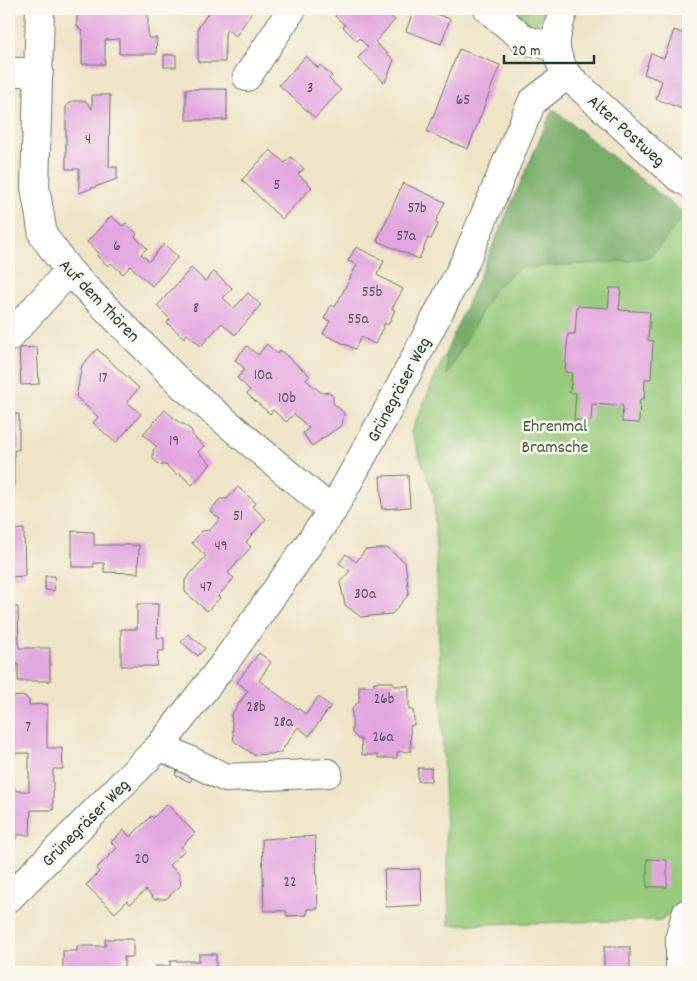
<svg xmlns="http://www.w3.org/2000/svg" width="697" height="981" font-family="Dekko,sans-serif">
	<rect width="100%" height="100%" fill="#fbf7ec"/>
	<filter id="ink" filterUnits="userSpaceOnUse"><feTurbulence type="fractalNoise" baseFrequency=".02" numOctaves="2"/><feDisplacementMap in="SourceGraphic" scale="10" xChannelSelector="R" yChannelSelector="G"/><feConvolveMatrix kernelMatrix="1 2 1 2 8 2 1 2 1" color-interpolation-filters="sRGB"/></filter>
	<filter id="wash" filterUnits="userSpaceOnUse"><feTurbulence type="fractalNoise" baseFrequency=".0096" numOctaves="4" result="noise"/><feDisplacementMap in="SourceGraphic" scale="20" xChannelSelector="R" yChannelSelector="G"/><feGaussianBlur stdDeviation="1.12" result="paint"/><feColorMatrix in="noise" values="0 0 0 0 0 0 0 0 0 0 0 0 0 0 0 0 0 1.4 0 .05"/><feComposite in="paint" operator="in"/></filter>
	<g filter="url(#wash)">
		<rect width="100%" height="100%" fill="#eee4c6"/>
		<!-- green -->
		<g fill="#97ca7b" stroke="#5b8458">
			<path d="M503 9H543V16L537 23 522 26Z"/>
			<path d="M553 109 688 217V900L661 920 449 925 434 496 411 432Z"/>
		</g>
		<!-- forest -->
		<path fill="#79ae6b" stroke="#4c7650" d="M553 109 685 215 651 256 630 261 519 268 494 289 447 375 446 352Z"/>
		<g id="blocks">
			<!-- building -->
			<g fill="#e3a7e0">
				<path d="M77 9H136V11H148V38H157L156 54H119V39L105 40V64H82V31L77 26Z"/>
				<path d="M211 9H254L236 36 227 30 225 33V62H198V28Z"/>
				<path d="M342 9H385L384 10 395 20 375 42 394 60 385 83 358 58 368 47 359 38 357 41 343 27 345 25 335 16Z"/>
				<path d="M414 9H422L450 19 441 44 406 31Z"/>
				<path d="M674 30 688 35V111L656 99 662 81 644 74 651 53 664 58Z"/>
				<path d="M459 49 500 65 468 149 427 132Z"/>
				<rect x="164" y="55" width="12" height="12"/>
				<path d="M306 56 318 68 320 65 332 76 329 79 341 90 315 118 279 85Z"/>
				<rect x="186" y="89" width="41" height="31"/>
				<path d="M92 95H110L109 167H117V179L79 193V169H66V107L72 101H86L92 109Z"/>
				<path d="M270 150 285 163 291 157 304 169 298 174 312 187 282 219 242 180Z"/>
				<path d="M403 183 445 202 435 223 438 224 431 239 428 238 419 259 377 241Z"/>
				<path d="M111 216 123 226 126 223 137 234 135 237 147 248 141 254 149 261 164 244 178 257 152 286 130 266 123 274 111 263 108 266 97 256 99 253 87 242Z"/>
				<path d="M356 247 384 261 377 275 403 289 392 309 395 310 388 325 385 323 375 344 361 337 355 349 323 334 330 321 324 319 331 305 335 307 357 265 348 261Z"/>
				<path d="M191 268 205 281 214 272 232 288 223 298 234 308 248 293 261 305 235 335 222 323 201 346 187 334 184 338 167 323 170 319 157 306Z"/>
				<path d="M610 288H621L619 310 650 312 648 340 653 341 651 379H645L644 399H640L639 423 622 422 623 406 592 404 591 421 574 420 576 393H570L572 373 565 372 568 334H575L577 306 608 308Z"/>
				<path d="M267 344 277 354 280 350 310 376 306 380 322 393 328 392 333 396V403L344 413 342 425 312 446 303 433 309 428 294 414 286 422 273 410 270 414 247 394 250 390 237 378 245 369 235 360 247 346 258 355Z"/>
				<path d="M37 347 39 384 21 385 19 348Z"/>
				<path d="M97 349 139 388 127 402 141 414 116 443 93 423 98 417 76 397 82 365Z"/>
				<path d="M165 410 181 424H184L192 431V435L204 446 198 452 211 464 192 485 179 473 177 475 166 465H160L153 459V450L157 447 143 434Z"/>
				<path d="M9 414H19V450H14V487H9Z"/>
				<path d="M408 475 410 507 382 509 380 476Z"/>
				<path d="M238 487 256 503 252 506 266 519 246 542 251 547 228 573 234 578 218 596 220 598 207 611 185 592V580L206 556 192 543 202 531 210 530 220 519 210 511 220 499H227Z"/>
				<path d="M24 529 25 576 9 577V530Z"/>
				<path d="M72 531 94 532V545H139L138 573 104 572V563H94V567H72Z"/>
				<path d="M387 548 405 562 409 594 392 614 361 617 345 605 340 582 350 571 339 563 346 554 356 562 365 550Z"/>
				<path d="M45 576H55L54 591 45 590Z"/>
				<path d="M137 604H158L157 638H164V651H158L157 666H121V629H137Z"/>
				<path d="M9 607H18L19 648H50V681H18V664H9Z"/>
				<path d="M188 634 205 648 198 656 181 642Z"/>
				<path d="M259 653 271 662 259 680 281 697 306 714 318 697 331 706 309 736 298 727 280 753 254 755 234 741 231 715 248 691 237 682Z"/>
				<path d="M374 682H393V686H409V710H413L414 719V725L410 726 411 751 397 752V758H378V755H362L361 739H358L352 733V709L357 703H359V686H374Z"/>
				<path d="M25 696 29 700V705L47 704V748H62L63 769H53V810H31L30 835H16V839H9V787L12 784 17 791H29V753H9V697Z"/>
				<path d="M179 766 194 774 190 782 175 775Z"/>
				<rect x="418" y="768" width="13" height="13"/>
				<path d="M167 804 195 833 181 847 184 851 169 865 179 874 181 885 166 899H154L146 890 130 904 127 901 115 913 86 885 99 872 96 869 117 848 111 842 124 830 130 837 151 816 153 818Z"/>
				<path d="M315 836 318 909H307V915L287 916 286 911H264L262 839Z"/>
				<path d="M647 859 667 860V887H647Z"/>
				<path d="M420 869 422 905 386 907 384 870Z"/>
				<path d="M105 939H133V957H124V972H63V951H77V946H105Z"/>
				<rect x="604" y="947" width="26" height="25"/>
				<path d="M199 954H216V972H155V966H170V961H199Z"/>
				<rect x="484" y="969" width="44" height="3"/>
			</g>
		</g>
	</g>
	<g filter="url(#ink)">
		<use href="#blocks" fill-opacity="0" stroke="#677767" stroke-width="1"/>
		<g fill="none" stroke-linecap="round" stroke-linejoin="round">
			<defs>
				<g id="minor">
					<path d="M40 9 35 187 43 235 69 271 182 385 332 511"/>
					<path d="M488 9 525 40 555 47"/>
					<path d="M564 9C555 37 550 48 567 75L678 177 688 183"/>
					<path d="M9 72H39"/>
					<path d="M247 77 292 9"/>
					<path d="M9 337 69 271"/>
					<path d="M160 746 226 778 328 773"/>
					<path d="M9 898 160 746 223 665 332 511 390 406 465 262 532 102 567 75"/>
					<path d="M680 972V936L686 914 688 913"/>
				</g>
			</defs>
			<!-- minor casing -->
			<use href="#minor" stroke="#677767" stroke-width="30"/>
			<!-- minor -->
			<use href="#minor" stroke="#fff" stroke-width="28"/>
		</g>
	</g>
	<g text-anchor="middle" stroke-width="5" stroke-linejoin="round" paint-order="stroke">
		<!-- number labels -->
		<g font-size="15" fill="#50585f">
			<text x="310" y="92">3</text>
			<text x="463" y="104">65</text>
			<text x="88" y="143">4</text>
			<text x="277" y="189">5</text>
			<text x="417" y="212">57b</text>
			<text x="406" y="240">57a</text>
			<text x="117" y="250">6</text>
			<text x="372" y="296">55b</text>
			<text x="196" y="312">8</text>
			<text x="358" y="323">55a</text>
			<text x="263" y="379">10a</text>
			<text x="103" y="382">17</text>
			<text x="287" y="402">10b</text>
			<text x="174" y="445">19</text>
			<text x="238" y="520">51</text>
			<text x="221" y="550">49</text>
			<text x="206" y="591">47</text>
			<text x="365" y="598">30a</text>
			<text x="384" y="703">26b</text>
			<text x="256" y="711">28b</text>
			<text x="283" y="726">28a</text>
			<text x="28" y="731">7</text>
			<text x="383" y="741">26a</text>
			<text x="142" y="863">20</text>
			<text x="290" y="886">22</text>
		</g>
		<!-- street labels -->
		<g font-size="18" fill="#1f3d34" stroke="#fbf7ec">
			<text transform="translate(627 130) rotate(42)" y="6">Alter Postweg</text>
			<text transform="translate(100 300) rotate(46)" y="6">Auf dem Thören</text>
			<text transform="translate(398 389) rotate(-62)" y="6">Grünegräser Weg</text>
			<text transform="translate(85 822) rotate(-45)" y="6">Grünegräser Weg</text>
		</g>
		<!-- park labels -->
		<g font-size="18" fill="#3d6046" stroke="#fbf7ec">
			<text x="555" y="431">Ehrenmal<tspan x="555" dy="21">Bramsche</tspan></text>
		</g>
	</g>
	<!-- margin -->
	<rect width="697" height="981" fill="none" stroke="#fbf7ec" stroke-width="30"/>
	<!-- scale -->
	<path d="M504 55v8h90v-8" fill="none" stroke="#1f3d34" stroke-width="2.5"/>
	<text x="512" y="55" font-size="15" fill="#1f3d34" stroke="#fbf7ec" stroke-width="4" paint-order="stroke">20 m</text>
</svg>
